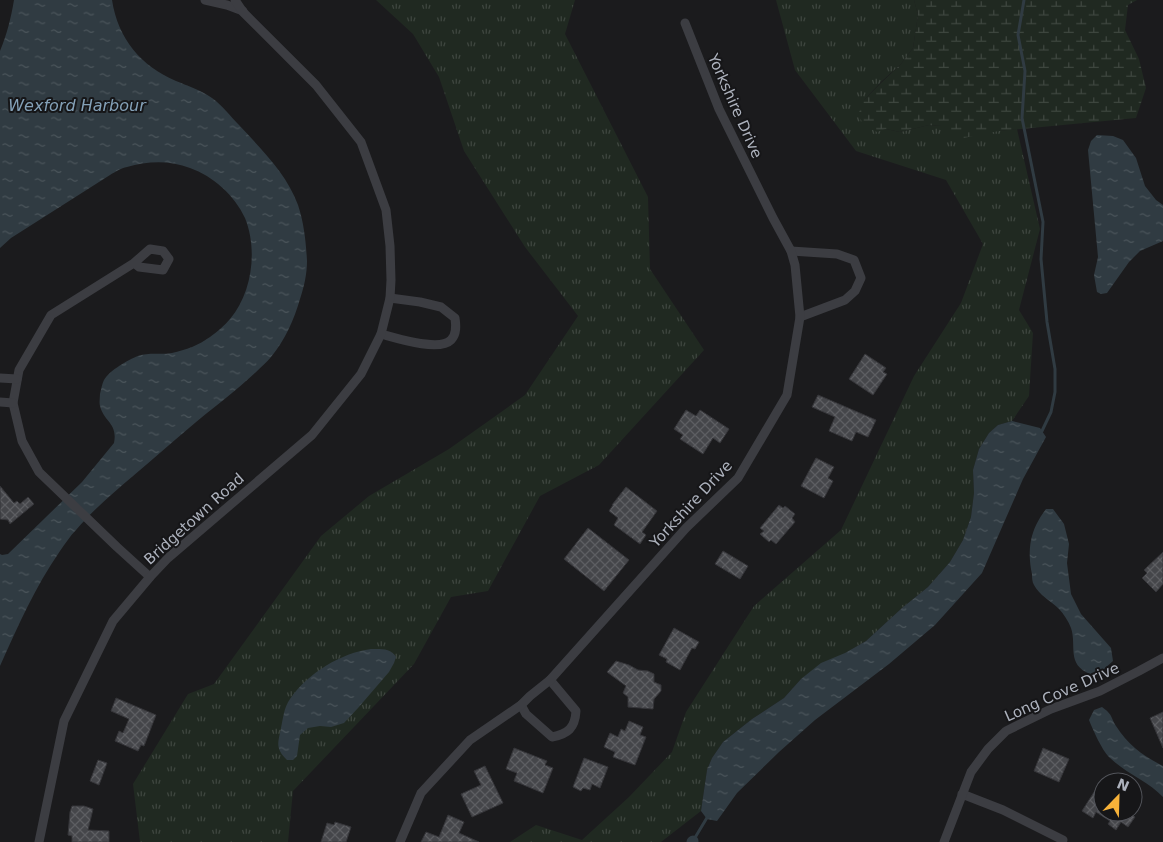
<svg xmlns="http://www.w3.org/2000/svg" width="1163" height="842" font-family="'DejaVu Sans',sans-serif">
	<defs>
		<pattern id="grass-tufts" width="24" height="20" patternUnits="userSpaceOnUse" patternTransform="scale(1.25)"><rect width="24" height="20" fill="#202921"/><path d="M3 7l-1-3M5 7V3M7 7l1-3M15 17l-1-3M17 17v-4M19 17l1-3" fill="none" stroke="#3e463f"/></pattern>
		<pattern id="wetland-marsh" width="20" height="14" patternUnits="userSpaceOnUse" patternTransform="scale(1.25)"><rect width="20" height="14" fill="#202921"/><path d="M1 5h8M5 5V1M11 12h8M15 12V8" fill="none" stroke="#3e463f"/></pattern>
		<pattern id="water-ripples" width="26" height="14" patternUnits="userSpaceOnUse" patternTransform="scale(1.25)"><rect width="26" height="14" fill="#303b42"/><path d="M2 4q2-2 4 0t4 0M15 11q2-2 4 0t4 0" fill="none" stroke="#4b555b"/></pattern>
		<pattern id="building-cross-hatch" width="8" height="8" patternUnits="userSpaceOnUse" patternTransform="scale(1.25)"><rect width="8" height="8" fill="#45464a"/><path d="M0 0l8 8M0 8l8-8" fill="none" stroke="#5d5e62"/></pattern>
	</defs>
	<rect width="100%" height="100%" fill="#1b1b1d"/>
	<!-- grass -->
	<g fill="url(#grass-tufts)">
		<path d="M376 0H575L565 34 648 197 650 269 704 350 599 465 540 496 488 591 451 597 414 664 293 791 288 842H140L133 784 188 694 214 684 321 536 369 496 449 449 525 395 578 316 525 247 464 151 439 77 413 34Z"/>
		<path d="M776 0H914L918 15 913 48 901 64 882 81 864 100 877 131 886 129 900 132 929 125 999 131 1017 129 1040 229 1019 310 1033 333 1029 396 1012 421 998 425 989 433 979 449 973 470 974 493 971 517 963 540 950 562 928 587 902 608 866 641 801 679 784 698 752 719 723 742 712 758 707 770 701 811 661 842H510L536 825 582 840 629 797 672 752 686 712 754 606 841 530 914 376 961 303 983 244 946 180 856 151 795 70Z"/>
	</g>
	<!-- wetland -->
	<path fill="url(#wetland-marsh)" d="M914 0H1137L1128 5 1125 30 1139 59 1146 88 1136 118 999 131 953 140 941 126 929 125 900 132 886 129 877 132 864 125 858 115 864 100 882 82 901 64 913 48 918 15Z"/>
	<!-- water -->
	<g fill="url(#water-ripples)">
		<path d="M14 0H112C118 39 141 66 176 81 188 86 201 90 212 98 222 105 230 116 239 125 261 149 287 174 298 205 304 223 306 242 307 261 307 274 304 287 300 299 294 320 285 340 271 357 267 362 261 367 256 372 235 392 211 409 189 428 170 444 152 460 133 476 113 493 93 510 76 530 70 536 65 544 60 551 35 587 18 626 0 666V554L2 555 8 554 82 482 114 443C118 423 104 422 100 406 99 402 100 398 100 394 101 390 102 384 104 380 110 370 128 360 138 356 149 352 161 355 172 353 186 350 199 345 210 337 217 332 225 325 230 319 252 293 258 250 245 218 235 196 213 176 190 168 170 160 147 161 127 167 121 168 115 172 110 175L11 238 0 248V51C7 34 11 18 14 0Z"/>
		<path d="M1097 135 1113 136 1123 140 1136 158 1145 186 1156 200 1163 205V241L1140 251 1129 262 1107 293 1101 294 1097 292 1094 275 1098 257 1088 150 1091 141Z"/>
		<path d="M1012 421 1040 428 1046 437 1023 479 982 573 935 625 889 664 815 720 779 752 737 793 717 821 707 819 701 811 707 770 712 758 723 742 752 719 784 698 801 679 821 663 845 653 866 641 902 608 928 587 950 562 963 540 971 517 974 493 973 470 979 449 989 433 998 425Z"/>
		<path d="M1046 509H1053L1064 524 1069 544 1067 563 1071 594 1081 614 1111 648 1113 661 1104 669 1090 674C1066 664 1077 646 1071 628 1069 622 1063 613 1059 609 1051 601 1039 595 1034 585 1032 582 1032 577 1032 574 1027 549 1030 530 1046 509Z"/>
		<path d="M371 649C381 649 391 648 396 657L394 663 389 672 358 708 344 723 331 727 320 726 308 728 300 735 297 756 293 760H287C275 748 278 743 281 728 283 719 284 707 290 699 308 673 341 653 371 649Z"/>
		<path d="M1102 707C1113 715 1110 716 1116 726 1128 745 1143 756 1163 766V797C1148 781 1125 773 1109 757 1102 750 1093 730 1089 720L1094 710Z"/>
	</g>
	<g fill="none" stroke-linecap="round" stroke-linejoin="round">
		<!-- stream -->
		<g stroke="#303b42" stroke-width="3">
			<path d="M1024 0 1018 35 1025 71 1022 118 1043 222 1041 259 1047 322 1055 369V392L1051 412 1041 433"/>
			<path d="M693 841 708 816"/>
		</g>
		<!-- canal -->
		<path stroke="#303b42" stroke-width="11" d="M692 842 693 841"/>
	</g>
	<!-- building -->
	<g fill="url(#building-cross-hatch)" stroke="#353539">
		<path d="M865 354 886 368 883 372 887 374 873 395 849 379Z"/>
		<path d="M818 395 876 420 868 437 856 432 852 441 829 431 835 417 812 407Z"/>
		<path d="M686 410 696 416 700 410 729 429 720 443 713 438 703 454 680 439 683 435 674 429Z"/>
		<path d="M816 458 834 467 828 478 833 481 824 498 801 486Z"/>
		<path d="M0 486 14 503 17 501 20 504 28 497 34 504 10 524 8 520 0 519Z"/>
		<path d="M626 487 657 511 642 532 646 535 640 544 614 525 618 518 609 511 613 505H612Z"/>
		<path d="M779 505 783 508 785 506 795 514 792 518 795 522 776 544 771 540 769 542 760 534 764 531 760 528Z"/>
		<path d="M588 528 629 560 604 591 564 559Z"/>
		<path d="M723 551 748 566 740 579 715 564Z"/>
		<path d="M1163 552V584L1156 592 1142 578 1147 573 1144 570Z"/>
		<path d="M674 628 699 642 695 649 692 648 680 670 666 662 667 659 659 655Z"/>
		<path d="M616 661 629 665 638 670 648 671 654 674V682L661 685V691L654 699 653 709 628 707V697L623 693 626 686 607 672Z"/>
		<path d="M116 698 156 715 144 746 141 745 138 751 115 741 119 731 123 733 129 719 111 711Z"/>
		<path d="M1163 712V748L1150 718Z"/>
		<path d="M629 721 643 727 640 735 646 737 635 765 613 757 615 752 604 747 610 733 618 737 621 729 625 731Z"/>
		<path d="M514 748 547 761 545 765 553 768 543 793 514 781 517 773 506 769Z"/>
		<path d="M1043 748 1069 759 1059 782 1034 771Z"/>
		<path d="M584 758 608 767 600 788 592 784 590 790 583 788 581 791 573 787Z"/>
		<path d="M98 760 107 763 99 785 90 781Z"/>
		<path d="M485 766 503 803 472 817 461 794 481 785 474 771Z"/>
		<path d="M1103 778V812H1127L1135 817 1128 827 1121 822 1116 830 1108 824 1110 821 1096 812 1093 818 1082 811Z"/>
		<path d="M72 806H84L93 809 88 830 109 831V842H72V836L68 835 70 812Z"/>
		<path d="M448 815 464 822 459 833 479 842H421L426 832 439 837Z"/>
		<path d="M335 822 351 827 346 842H321L327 823 334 825Z"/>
	</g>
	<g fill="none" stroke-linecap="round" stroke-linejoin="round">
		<!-- minor -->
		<g stroke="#3c3d42" stroke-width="9">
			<path d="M205 0 227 5 243 11"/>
			<path d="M791 251 837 254 854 260 861 278 855 291 845 300 800 317"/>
			<path d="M134 263 139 267 163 270 169 259 163 251 150 249 134 263 51 315 19 370 13 403 22 441 39 472 117 547 150 577"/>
			<path d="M381 334C396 338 439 352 451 340 457 334 456 325 455 318L441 307 420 302 390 298"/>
			<path d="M0 378 17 379"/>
			<path d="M0 402 13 403"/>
			<path d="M521 705 526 714 552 737C568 734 575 728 576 711L550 680"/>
			<path d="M962 794 1003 810 1063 840"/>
			<path d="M39 842 64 721 113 621 150 577 168 558 312 435 361 374 381 334 390 298 391 280 390 246 386 210 361 142 316 85 243 12 235 0"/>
			<path d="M400 842 421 793 470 740 521 705 530 696 550 680 686 528 738 478 787 395 800 317 795 265 791 251 773 218 719 109 685 23"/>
			<path d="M944 842 971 772 988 749 1006 731 1051 709 1100 691 1139 671 1163 658"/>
		</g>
	</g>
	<g text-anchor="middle" stroke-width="4" stroke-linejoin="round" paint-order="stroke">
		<!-- street labels -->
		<g font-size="15" fill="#adb2bd" stroke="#161618">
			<text transform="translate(735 106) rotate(66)" y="5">Yorkshire Drive</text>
			<text transform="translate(691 504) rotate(-47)" y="5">Yorkshire Drive</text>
			<text transform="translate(194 519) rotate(-42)" y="5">Bridgetown Road</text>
			<text transform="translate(1062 692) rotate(-24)" y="5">Long Cove Drive</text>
		</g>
		<!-- water labels -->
		<g font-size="16" font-style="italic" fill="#84a1b8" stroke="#161618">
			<text x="77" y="111">Wexford Harbour</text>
		</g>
	</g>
	<!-- north arrow -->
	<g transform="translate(1118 797) rotate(23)"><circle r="24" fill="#161618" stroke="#52545a"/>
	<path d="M0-4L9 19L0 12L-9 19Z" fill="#f7b239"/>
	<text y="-8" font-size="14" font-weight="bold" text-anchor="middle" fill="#adb2bd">N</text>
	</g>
</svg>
